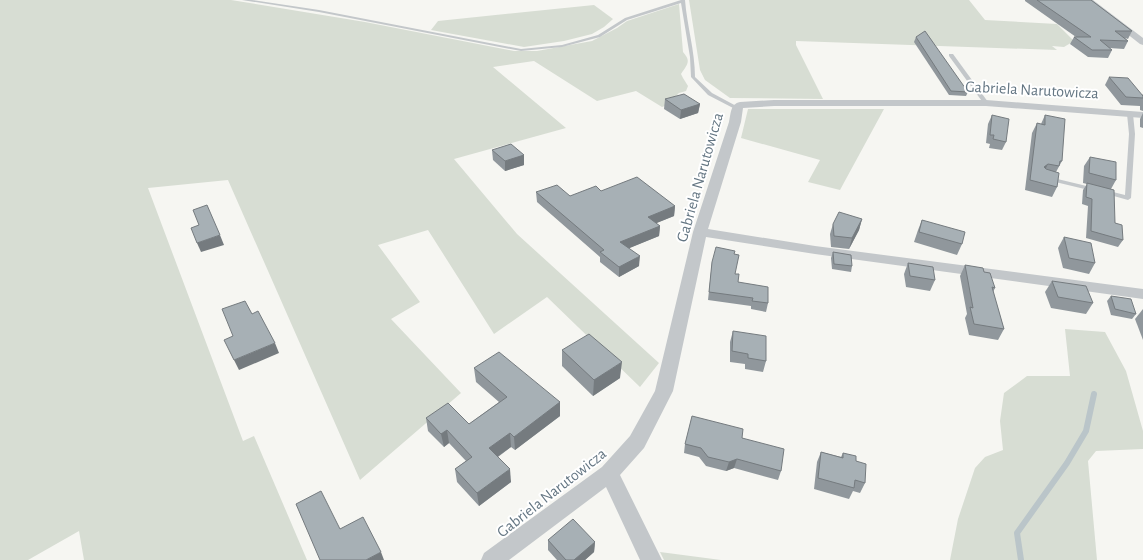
<svg xmlns="http://www.w3.org/2000/svg" width="1143" height="560" font-family="'Alegreya Sans',sans-serif">
	<rect width="100%" height="100%" fill="#f6f6f2"/>
	<!-- green -->
	<g fill="#d7ddd3">
		<path d="M0 0H231L365 22 514 51H537L592 41 617 28 627 21 679 4 683 52C691 61 688 64 681 74L683 78 688 86 686 91 679 93 675 97 680 101 662 107 636 91 597 101 534 61 493 67 566 128 454 159 517 234 659 363 640 387 547 297 494 334 428 230 378 245 420 302 391 319 461 393 360 480 228 180 148 188 243 441 254 436 307 560H84L79 531 28 560H0Z"/>
		<path d="M689 0H969L985 20 1057 24 1074 41 1064 47 1052 46 1057 50 796 41V45L823 99 730 98 705 80 700 70Z"/>
		<path d="M594 5 613 19 604 27 592 34 564 41 524 47 431 30 438 21Z"/>
		<path d="M748 109H884L840 190 808 182 820 160 741 138Z"/>
		<path d="M1065 329 1105 332 1126 371 1143 431V449L1096 451 1088 461 1097 560H950L958 519 975 468 985 457 1003 450 1000 421 1004 393 1027 376H1070Z"/>
		<path d="M660 552 721 560H664Z"/>
	</g>
	<g fill="none" stroke-linecap="round" stroke-linejoin="round">
		<!-- stream -->
		<path stroke="#bac5c9" stroke-width="6" d="M1021 560 1017 533 1067 463 1086 431 1094 394"/>
		<!-- lane -->
		<g fill="#c3c7ca" fill-rule="evenodd">
			<path d="M242 0H252L319 10 521 49 562 45 598 35 625 18 681 0H685C687 26 695 51 695 77L712 93 740 108 735 109 708 95 691 77 690 57 681 3 627 20 600 37 562 47 521 51 319 12Z"/>
			<path d="M949 54H953L988 102V104H984L949 56Z"/>
			<path d="M1130 112 1133 114 1135 134 1131 198 1128 200 1103 193 1102 192 1105 190 1125 195 1129 134 1127 114Z"/>
			<path d="M1049 177 1095 188 1096 189 1093 191 1047 180 1046 179Z"/>
		</g>
		<!-- street -->
		<g fill="#c3c7ca" fill-rule="evenodd">
			<path d="M1084 0H1093L1143 38V45L1140 44Z"/>
			<path d="M774 100H986L1143 112V118L986 106H774L743 108 741 122 708 229 815 246 1143 289V299L815 254 706 237 673 391 644 448 620 475 662 560H640L606 487 509 560H481L484 553 602 467 630 436 655 391 693 232 729 122C731 114 730 104 740 102Z"/>
		</g>
	</g>
	<!-- wall -->
	<g fill="#90979c">
		<path d="M1025 0H1091L1132 31 1128 39 1125 38 1128 41 1124 49 1109 48 1112 50 1108 58 1088 57 1070 44 1074 37H1076L1025 1Z"/>
		<path d="M916 37 968 92 966 96 949 95 914 42Z"/>
		<path d="M1109 77 1142 95 1143 94V111L1140 110V106L1121 105 1105 85Z"/>
		<path d="M665 99 700 104 698 113 680 119 664 109Z"/>
		<path d="M1143 113V128L1140 127V119Z"/>
		<path d="M992 115 1006 142 1002 150 989 148 990 144 986 143 988 124Z"/>
		<path d="M1045 115 1062 161 1056 172 1057 187 1052 197 1025 190 1032 133 1037 123 1041 124Z"/>
		<path d="M492 150 524 155V165L505 171 493 160Z"/>
		<path d="M1090 157 1116 180 1111 189 1115 223 1123 240 1118 247 1086 238 1088 206 1082 204 1083 190 1087 184 1083 183 1084 166Z"/>
		<path d="M601 191 675 206 674 216 656 223 660 226 659 236 629 248 639 266 619 277 600 262V257L537 202 536 192 570 196Z"/>
		<path d="M862 219 859 230 849 249 831 247 830 234 833 224Z"/>
		<path d="M922 220 962 244 957 255 914 242 918 230Z"/>
		<path d="M1064 237 1095 263 1089 274 1063 268 1058 248Z"/>
		<path d="M833 252 852 266 851 272 832 269 831 258Z"/>
		<path d="M734 254 735 274 738 282 768 303 766 312 751 309V306L708 300 712 262Z"/>
		<path d="M908 263 935 280 930 291 906 287 904 274Z"/>
		<path d="M965 265 984 272 995 288 993 292 1004 329 998 340 969 335 965 318 967 314 960 276Z"/>
		<path d="M1052 281 1093 303 1086 314 1051 308 1045 292Z"/>
		<path d="M1111 296 1136 314 1132 319 1111 315 1107 301Z"/>
		<path d="M1143 309V340L1135 319Z"/>
		<path d="M733 331 766 361 763 372 745 369V364L730 362V342Z"/>
		<path d="M562 350 620 378 593 396 562 366Z"/>
		<path d="M474 368 560 402V416L515 450 511 447 498 457 511 482 479 506 457 482 455 469 466 461 449 443 444 447 428 431 426 418 469 424 499 402 476 382Z"/>
		<path d="M742 438 781 471 778 480 734 468 726 471 706 466 699 457 684 453 685 444Z"/>
		<path d="M821 452 841 457 843 453 856 461 865 483 860 493 853 491 849 499 814 489 817 462Z"/>
		<path d="M548 540 595 542 594 552 585 560H557L548 550Z"/>
	</g>
	<!-- shaded-wall -->
	<g fill="#757b7f">
		<path d="M700 104 698 113 680 119 681 110Z"/>
		<path d="M524 155V165L505 171V161Z"/>
		<path d="M1048 164 1043 174 1044 167Z"/>
		<path d="M675 206 674 216 647 227 648 217Z"/>
		<path d="M862 219 859 230 849 249 852 238Z"/>
		<path d="M660 226 659 236 620 252V242Z"/>
		<path d="M220 235 224 245 201 252 197 243Z"/>
		<path d="M640 256 639 266 619 277V267Z"/>
		<path d="M275 343 279 353 239 370 234 360Z"/>
		<path d="M622 362 620 378 593 396 594 380Z"/>
		<path d="M560 402V416L515 450 514 437Z"/>
		<path d="M447 430 449 443 444 447 441 434Z"/>
		<path d="M510 433 511 447 491 461 489 448Z"/>
		<path d="M737 459 734 468 726 471 729 462Z"/>
		<path d="M510 469 511 482 479 506 477 493Z"/>
		<path d="M595 542 594 552 585 560H574Z"/>
		<path d="M381 552 384 560H366Z"/>
	</g>
	<!-- building -->
	<g fill="#a7b0b5" stroke="#757b7f">
		<path d="M1037 0H1091L1132 31H1115L1128 41 1100 40 1112 50H1092L1074 37H1091Z"/>
		<path d="M925 31 968 92 951 91 916 37Z"/>
		<path d="M1109 77 1128 78 1143 96V98L1126 97Z"/>
		<path d="M684 94 700 104 681 110 665 99Z"/>
		<path d="M992 115 1009 119 1006 142 993 139 994 135H990Z"/>
		<path d="M1045 115 1065 119 1062 161H1060L1059 166 1048 164 1044 167 1046 169 1059 173 1057 187 1030 180 1037 123 1045 125Z"/>
		<path d="M511 144 524 155 505 161 492 150Z"/>
		<path d="M1090 157 1116 162V180L1089 173Z"/>
		<path d="M637 177 675 206 648 217 660 226 620 242 640 256 619 267 600 252 604 250 536 192 557 185 570 196 596 186 601 191Z"/>
		<path d="M1087 183 1114 190 1115 223 1122 225 1123 240 1091 231 1092 199 1086 197Z"/>
		<path d="M207 205 220 235 197 243 191 228 199 225 193 210Z"/>
		<path d="M839 212 862 219 852 238 834 236 833 224Z"/>
		<path d="M922 220 965 232 962 244 919 232Z"/>
		<path d="M1064 237 1091 243 1095 263 1069 258Z"/>
		<path d="M716 247 735 251 734 254 739 255 735 274H739L738 282 768 287V303L752 301 753 298 709 292 712 262Z"/>
		<path d="M833 252 851 255 852 266 834 264Z"/>
		<path d="M908 263 933 267 935 280 910 276Z"/>
		<path d="M965 265 983 268 984 272 990 273 995 288 992 287 1004 329 974 324 970 307 973 308Z"/>
		<path d="M1052 281 1086 286 1093 303 1058 297Z"/>
		<path d="M1111 296 1131 299 1136 314 1115 309Z"/>
		<path d="M245 301 252 314 258 311 275 343 234 360 224 340 233 336 222 309Z"/>
		<path d="M733 331 766 336V361L748 358V354L732 351Z"/>
		<path d="M589 334 622 362 594 380 562 350Z"/>
		<path d="M499 352 560 402 514 437 510 433 489 448 510 469 477 493 455 469 472 457 447 430 441 434 426 418 448 403 469 424 507 397 474 368Z"/>
		<path d="M692 416 743 429 742 438 784 449 781 471 737 459 729 462 708 457 701 448 685 444Z"/>
		<path d="M821 452 843 458V453L856 456V461L866 464 865 483 855 480 854 488 818 478Z"/>
		<path d="M321 491 340 529 363 517 381 552 366 560H320L296 504Z"/>
		<path d="M573 519 595 542 574 560H566L548 540Z"/>
	</g>
	<g text-anchor="middle" stroke-width="4" stroke-linejoin="round" paint-order="stroke">
		<!-- street labels -->
		<g font-size="16" fill="#647683" stroke="#fff">
			<text transform="translate(1032 89) rotate(3)" y="6">Gabriela Narutowicza</text>
			<text transform="translate(699 177) rotate(-74)" y="6">Gabriela Narutowicza</text>
			<text transform="translate(551 492) rotate(-38)" y="6">Gabriela Narutowicza</text>
		</g>
	</g>
</svg>
